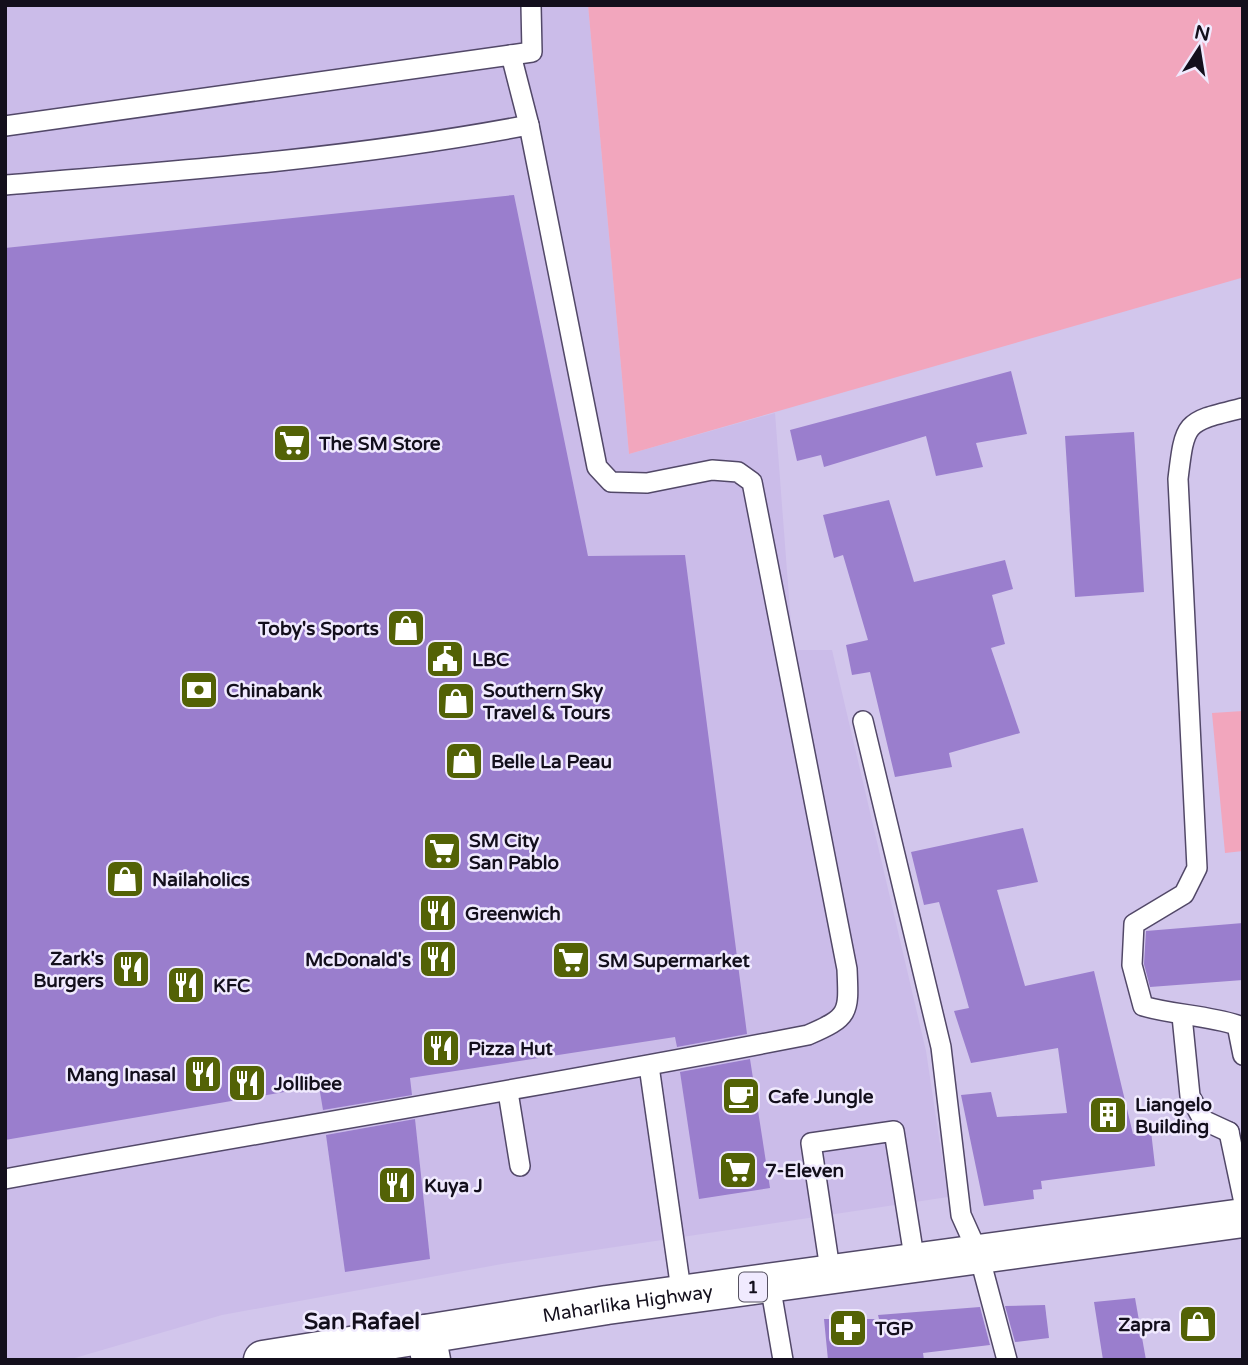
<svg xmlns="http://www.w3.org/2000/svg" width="1248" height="1365" font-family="'Varela Round',sans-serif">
	<rect width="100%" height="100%" fill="#d2c6ec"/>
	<!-- built -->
	<path fill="#cbbce9" d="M5 5H588L629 454 775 413 793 650H832L926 1051 948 1197 502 1264 222 1315 68 1360H5Z"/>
	<!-- green -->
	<g fill="#f2a6bd">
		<path d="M588 5H1241V278L629 454Z"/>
		<path d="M1243 711V851L1225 853 1212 713Z"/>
	</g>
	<!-- building -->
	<g fill="#9a7ecd">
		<path d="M514 195 588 556 685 555 747 1034 677 1047 675 1037 410 1078 412 1095 323 1110 319 1086 5 1140V248Z"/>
		<path d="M1011 371 1027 434 976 443 983 467 936 476 926 436 824 467 821 455 797 461 790 430Z"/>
		<path d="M1134 432 1144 592 1075 597 1065 436Z"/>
		<path d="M889 500 914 582 1005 560 1013 589 992 595 1005 644 991 648 1020 733 949 753 952 767 895 777 870 672 852 675 846 645 868 640 843 555 834 558 823 515Z"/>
		<path d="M1023 828 1038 882 997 890 1025 986 1094 971 1133 1134 1151 1131 1155 1166 1041 1181 1042 1189 1033 1190 1034 1199 984 1206 961 1095 991 1092 997 1117 1067 1113 1058 1048 971 1063 954 1011 969 1008 939 902 924 905 911 852Z"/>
		<path d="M1243 923V980L1150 987 1144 964 1146 931Z"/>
		<path d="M750 1059 770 1188 699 1199 680 1072Z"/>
		<path d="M415 1119 430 1259 345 1272 326 1135Z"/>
		<path d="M1135 1298 1146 1360H1103L1094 1302Z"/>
		<path d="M1045 1305 1049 1338 1015 1342 1005 1306Z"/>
		<path d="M980 1307 990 1345 923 1353 924 1360H828L824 1319H879L878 1315Z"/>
	</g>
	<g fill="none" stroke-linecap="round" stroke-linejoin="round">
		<defs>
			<g id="lane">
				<path d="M511 55 532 52 531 5"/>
				<path d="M5 126 511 55 529 125"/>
				<path d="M5 185C180 171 356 158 529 125L597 467 611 482 647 483 712 470 738 472 752 482 847 969C849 1013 850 1017 808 1035 541 1087 273 1130 5 1179"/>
				<path d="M1243 408C1185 422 1185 420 1178 479L1197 868 1184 894 1134 924 1132 965 1143 1006C1174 1015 1206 1015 1237 1025L1243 1055"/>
				<path d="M863 721 941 1047 961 1215 979 1255 1007 1360"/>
				<path d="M1182 1016 1190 1096 1203 1120 1229 1132"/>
				<path d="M649 1066 682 1297"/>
				<path d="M508 1092 520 1166"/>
				<path d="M1229 1132 1243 1198"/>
				<path d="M831 1276 811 1143 894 1131 915 1263"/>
				<path d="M770 1284 783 1360"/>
			</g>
			<path id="street" d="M426 1334 431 1360"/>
			<g id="primary">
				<path id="s1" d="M263 1360 607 1305 1243 1218"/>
			</g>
		</defs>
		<!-- lane casing -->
		<use href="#lane" stroke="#524868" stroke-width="22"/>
		<!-- street casing -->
		<use href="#street" stroke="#524868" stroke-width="41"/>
		<!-- primary casing -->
		<use href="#primary" stroke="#524868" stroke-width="41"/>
		<!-- lane -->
		<use href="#lane" stroke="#fff" stroke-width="19"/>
		<!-- street -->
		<use href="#street" stroke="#fff" stroke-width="38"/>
		<!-- primary -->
		<use href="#primary" stroke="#fff" stroke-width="38"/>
	</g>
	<!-- icons -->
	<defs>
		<symbol id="supermarket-square" viewBox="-11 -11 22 22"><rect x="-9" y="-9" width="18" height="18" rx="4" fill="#536206" stroke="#f0eafe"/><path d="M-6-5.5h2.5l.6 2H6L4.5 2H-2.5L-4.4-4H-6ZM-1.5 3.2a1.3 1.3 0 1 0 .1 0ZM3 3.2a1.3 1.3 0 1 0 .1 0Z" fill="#fff"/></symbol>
		<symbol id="shop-square" viewBox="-11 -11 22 22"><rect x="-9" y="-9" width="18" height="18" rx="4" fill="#536206" stroke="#f0eafe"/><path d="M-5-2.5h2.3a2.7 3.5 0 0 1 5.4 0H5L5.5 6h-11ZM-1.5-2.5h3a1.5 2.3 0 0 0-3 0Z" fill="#fff"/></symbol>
		<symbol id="civic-square" viewBox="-11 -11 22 22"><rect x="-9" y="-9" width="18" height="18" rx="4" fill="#536206" stroke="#f0eafe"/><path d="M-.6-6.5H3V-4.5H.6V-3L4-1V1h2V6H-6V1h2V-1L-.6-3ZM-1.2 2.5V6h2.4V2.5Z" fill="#fff"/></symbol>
		<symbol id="bank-square" viewBox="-11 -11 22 22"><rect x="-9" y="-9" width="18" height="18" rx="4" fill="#536206" stroke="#f0eafe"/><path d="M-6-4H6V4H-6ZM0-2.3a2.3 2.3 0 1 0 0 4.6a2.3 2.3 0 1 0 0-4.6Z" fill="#fff"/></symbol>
		<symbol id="restaurant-square" viewBox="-11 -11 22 22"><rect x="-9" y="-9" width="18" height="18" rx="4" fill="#536206" stroke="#f0eafe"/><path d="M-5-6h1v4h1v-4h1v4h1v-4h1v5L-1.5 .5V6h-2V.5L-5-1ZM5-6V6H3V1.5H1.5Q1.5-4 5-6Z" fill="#fff"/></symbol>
		<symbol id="cafe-square" viewBox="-11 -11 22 22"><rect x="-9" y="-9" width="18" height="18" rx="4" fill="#536206" stroke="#f0eafe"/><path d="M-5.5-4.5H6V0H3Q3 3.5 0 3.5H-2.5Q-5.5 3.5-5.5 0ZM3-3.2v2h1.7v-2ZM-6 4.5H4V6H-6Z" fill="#fff"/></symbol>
		<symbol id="building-square" viewBox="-11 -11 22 22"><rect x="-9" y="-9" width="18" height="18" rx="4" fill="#536206" stroke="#f0eafe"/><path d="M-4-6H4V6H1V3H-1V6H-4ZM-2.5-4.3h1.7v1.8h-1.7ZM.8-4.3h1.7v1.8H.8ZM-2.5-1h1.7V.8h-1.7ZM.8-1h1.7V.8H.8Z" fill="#fff"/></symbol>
		<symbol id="pharmacy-square" viewBox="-11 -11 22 22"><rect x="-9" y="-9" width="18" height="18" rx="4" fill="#536206" stroke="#f0eafe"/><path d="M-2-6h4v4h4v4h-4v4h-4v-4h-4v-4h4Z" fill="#fff"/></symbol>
	</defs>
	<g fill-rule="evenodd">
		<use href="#supermarket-square" x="270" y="421" width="44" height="44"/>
		<use href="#shop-square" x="384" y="606" width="44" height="44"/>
		<use href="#civic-square" x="423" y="637" width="44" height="44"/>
		<use href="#bank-square" x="177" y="668" width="44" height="44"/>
		<use href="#shop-square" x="434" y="679" width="44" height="44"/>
		<use href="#shop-square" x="442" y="739" width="44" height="44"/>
		<use href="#supermarket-square" x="420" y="829" width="44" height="44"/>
		<use href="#shop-square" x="103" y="857" width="44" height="44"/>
		<use href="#restaurant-square" x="416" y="891" width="44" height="44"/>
		<use href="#restaurant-square" x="416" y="937" width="44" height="44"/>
		<use href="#supermarket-square" x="549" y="938" width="44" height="44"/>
		<use href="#restaurant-square" x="109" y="947" width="44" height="44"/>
		<use href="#restaurant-square" x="164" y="963" width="44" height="44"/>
		<use href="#restaurant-square" x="419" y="1026" width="44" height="44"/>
		<use href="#restaurant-square" x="181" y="1052" width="44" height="44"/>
		<use href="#restaurant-square" x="225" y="1061" width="44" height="44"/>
		<use href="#cafe-square" x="719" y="1074" width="44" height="44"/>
		<use href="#building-square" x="1086" y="1093" width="44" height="44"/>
		<use href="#supermarket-square" x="716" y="1148" width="44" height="44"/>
		<use href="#restaurant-square" x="375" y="1163" width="44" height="44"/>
		<use href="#shop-square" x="1176" y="1302" width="44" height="44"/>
		<use href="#pharmacy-square" x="826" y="1306" width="44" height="44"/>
	</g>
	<g text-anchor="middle" stroke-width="5" stroke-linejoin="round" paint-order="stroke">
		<!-- shield labels -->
		<rect fill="#f0eafe" stroke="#555160" stroke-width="2" x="739" y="1272.5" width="28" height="29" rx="5"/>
		<g font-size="18" font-weight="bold" fill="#130f1c">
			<text x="753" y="1293">1</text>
		</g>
		<!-- poi labels -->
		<g font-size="19" font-weight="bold" fill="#130f1c" stroke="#f0eafe" text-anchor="start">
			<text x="319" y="450">The SM Store</text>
			<text x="379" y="635" text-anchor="end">Toby's Sports</text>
			<text x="472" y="666">LBC</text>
			<text x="226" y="697">Chinabank</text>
			<text x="483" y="697">Southern Sky<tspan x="483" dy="22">Travel &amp; Tours</tspan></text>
			<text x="491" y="768">Belle La Peau</text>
			<text x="469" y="847">SM City<tspan x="469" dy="22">San Pablo</tspan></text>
			<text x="152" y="886">Nailaholics</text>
			<text x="465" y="920">Greenwich</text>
			<text x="104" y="965" text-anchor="end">Zark's<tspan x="104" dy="22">Burgers</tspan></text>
			<text x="411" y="966" text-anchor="end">McDonald's</text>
			<text x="598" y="967">SM Supermarket</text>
			<text x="213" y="992">KFC</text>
			<text x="468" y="1055">Pizza Hut</text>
			<text x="176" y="1081" text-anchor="end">Mang Inasal</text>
			<text x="274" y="1090">Jollibee</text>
			<text x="768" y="1103">Cafe Jungle</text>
			<text x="1135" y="1111">Liangelo<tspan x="1135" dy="22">Building</tspan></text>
			<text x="765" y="1177">7-Eleven</text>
			<text x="424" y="1192">Kuya J</text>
			<text x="1171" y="1331" text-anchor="end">Zapra</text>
			<text x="875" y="1335">TGP</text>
		</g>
		<!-- street labels -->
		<g font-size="19" fill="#130f1c" stroke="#f0eafe">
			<text dy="7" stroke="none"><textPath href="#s1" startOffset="369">Maharlika Highway</textPath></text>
		</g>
		<!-- quarter labels -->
		<g font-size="23" font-weight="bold" fill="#130f1c" stroke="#f0eafe">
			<text x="362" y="1329">San Rafael</text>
		</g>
	</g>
	<!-- border -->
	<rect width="1248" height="1365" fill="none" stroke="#130f1c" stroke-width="14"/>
	<!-- north arrow -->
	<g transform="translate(1199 49) rotate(12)" stroke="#f0eafe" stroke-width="5" paint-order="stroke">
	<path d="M0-5L12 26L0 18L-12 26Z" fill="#130f1c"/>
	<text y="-10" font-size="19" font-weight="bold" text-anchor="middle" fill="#130f1c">N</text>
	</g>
</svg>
